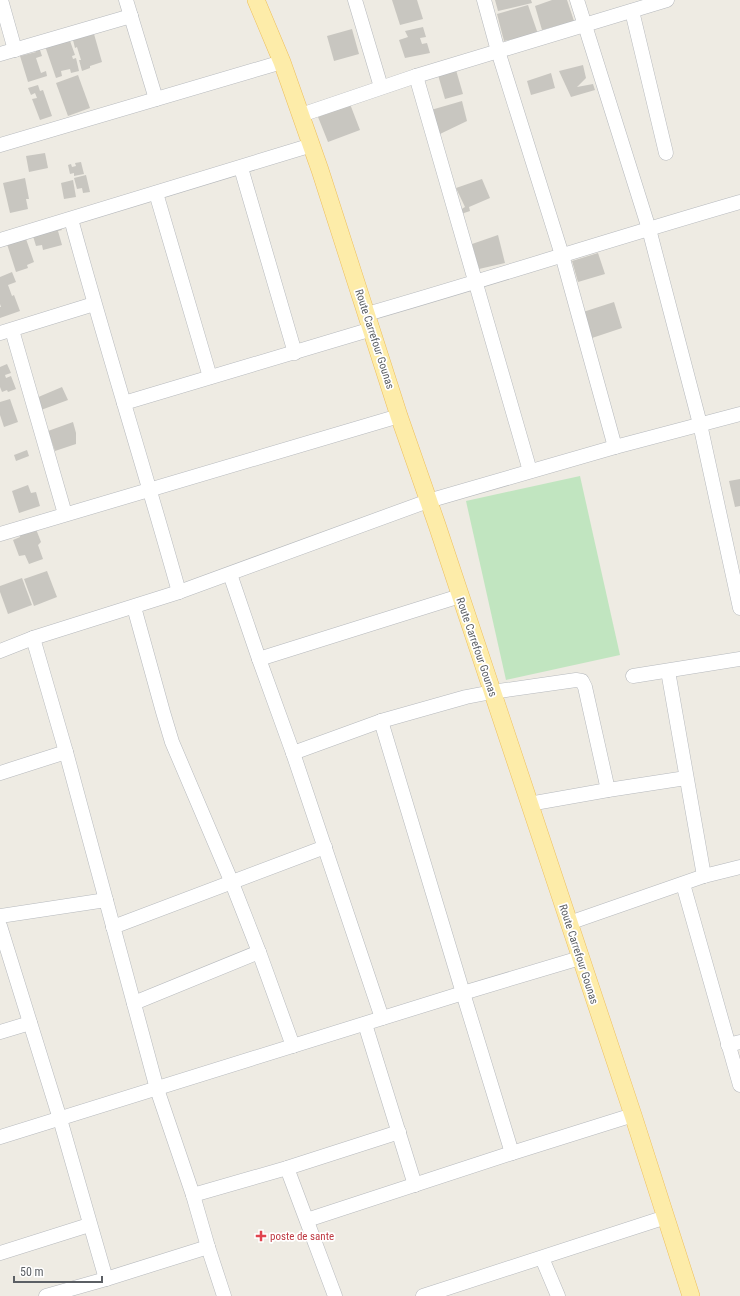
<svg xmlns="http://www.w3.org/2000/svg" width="740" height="1296" font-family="'Roboto Condensed',sans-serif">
	<rect width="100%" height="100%" fill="#eeebe3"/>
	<!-- green -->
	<path fill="#c1e5c0" d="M580 476 620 655 506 680 466 501Z"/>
	<!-- building -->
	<g fill="#c8c6c0">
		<path d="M392 0H417L423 19 400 25Z"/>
		<path d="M495 0H531L532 3 498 11Z"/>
		<path d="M552 0H567L574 21 542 30 535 6Z"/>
		<path d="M528 5 538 34 504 41 497 14Z"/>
		<path d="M423 27 426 37 420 38 422 44 427 43 430 53 405 58 399 40 408 37 405 31Z"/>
		<path d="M352 29 359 54 334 61 327 36Z"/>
		<path d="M94 34 102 62 90 66V68L82 71 79 60H81L77 47 75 48 73 40Z"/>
		<path d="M69 38 75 55 72 56 73 59 76 58 79 71 71 73 70 69 61 71 62 76 56 78 45 46Z"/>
		<path d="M39 47 42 56 36 58 41 73 46 71 47 76 28 82 20 56 36 52 35 48Z"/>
		<path d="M583 65 586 78 577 87 593 84 595 90 571 97 559 71Z"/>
		<path d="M456 70 463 94 445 99 438 75Z"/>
		<path d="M551 73 555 88 531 95 527 81Z"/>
		<path d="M78 75 90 108 68 116 56 83Z"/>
		<path d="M38 85 40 91 43 90 52 116 40 120 32 99 37 98 35 93 31 95 28 88Z"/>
		<path d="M462 101 467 121 440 134 431 110Z"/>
		<path d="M350 104 360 130 328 142 318 117Z"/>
		<path d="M45 153 48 168 29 172 26 156Z"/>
		<path d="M81 162 84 174 74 176V173L70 174 68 165 71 164 72 167 76 166 75 163Z"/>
		<path d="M86 175 90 192 83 193 82 188 77 189 74 178Z"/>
		<path d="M25 178 29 199H26L28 209 10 213 3 183Z"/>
		<path d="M482 179 490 198 469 207 470 211 461 214 460 210 465 207 456 188Z"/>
		<path d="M73 180 76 197 64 199 61 183Z"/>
		<path d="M60 225 62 230 58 231 62 245 43 250 42 245 36 246 32 233Z"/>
		<path d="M498 235 505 263 479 269 472 244Z"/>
		<path d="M25 236 34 262 27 265 28 268 16 272 6 241Z"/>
		<path d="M598 253 605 274 578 282 572 261Z"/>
		<path d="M12 272 16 282 8 285 12 296 14 295 20 311 0 318V307H1L0 304V277Z"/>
		<path d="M614 302 622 328 589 339 580 313Z"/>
		<path d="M7 364 11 373 5 375 6 378 11 376 16 389 8 392 7 390 2 392 0 387V367Z"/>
		<path d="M62 387 68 400 41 410 36 398Z"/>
		<path d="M10 399 18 422 4 427 0 415V402Z"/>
		<path d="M73 422 76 433V444L55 451 48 431Z"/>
		<path d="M27 450 29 456 16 461 14 455Z"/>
		<path d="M740 479V506L735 507 729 481Z"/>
		<path d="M28 485 31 493 36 492 40 506 19 513 12 491Z"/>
		<path d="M36 529 41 542 38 545 43 559 29 564 25 555 19 556 13 540 20 537 19 534Z"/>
		<path d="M47 571 57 597 34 606 24 579Z"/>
		<path d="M22 578 32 605 8 614 0 592V586Z"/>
	</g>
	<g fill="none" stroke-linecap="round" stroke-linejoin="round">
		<defs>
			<g id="minor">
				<path d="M1 0 15 50"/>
				<path d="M126 0 156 99"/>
				<path d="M355 0 381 87"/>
				<path d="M484 0 498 51 562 255 615 447"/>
				<path d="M577 0 649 229 700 424 740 608"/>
				<path d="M632 11 666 153"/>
				<path d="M0 54 131 16"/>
				<path d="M416 76 530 471"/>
				<path d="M301 115 416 76 667 0"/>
				<path d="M0 145 282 62"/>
				<path d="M241 168 295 353"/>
				<path d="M156 193 210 377"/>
				<path d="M71 219C105 344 144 467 179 592"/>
				<path d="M0 240 312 145"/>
				<path d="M367 314C492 278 615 238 740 202"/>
				<path d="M12 330 65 514"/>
				<path d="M0 333 94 304"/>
				<path d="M124 403 372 329"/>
				<path d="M0 534 399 416"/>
				<path d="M230 574 259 659 293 753 382 1018"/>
				<path d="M134 607 163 712 172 742 232 883 259 952 293 1046"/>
				<path d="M33 638 66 752 157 1089 193 1195 208 1247 224 1296"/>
				<path d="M0 651 33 638 179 592 428 501 615 447 740 414"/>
				<path d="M259 659 460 596"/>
				<path d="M668 671 704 876"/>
				<path d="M633 676 740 659"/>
				<path d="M381 721 463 993 512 1153"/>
				<path d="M293 753 381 721 466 697 492 692 576 680 582 681 585 687 608 790"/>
				<path d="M0 773 66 752"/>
				<path d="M529 804 608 790 686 778"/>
				<path d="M683 884 740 1085"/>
				<path d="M0 916 106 900"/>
				<path d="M569 923 704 876 740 867"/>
				<path d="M0 926 60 1119 106 1279"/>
				<path d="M113 927 325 847"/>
				<path d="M134 1003 259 952"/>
				<path d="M365 1024 415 1185"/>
				<path d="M0 1032 30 1023"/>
				<path d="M728 1045 740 1042"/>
				<path d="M0 1137 463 993 580 958"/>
				<path d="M287 1168 335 1296"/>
				<path d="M193 1195 287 1168 399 1132"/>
				<path d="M307 1220 512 1153 633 1115"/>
				<path d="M0 1253 89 1225"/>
				<path d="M542 1258 558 1296"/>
				<path d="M46 1296 106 1279 208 1247"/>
				<path d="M423 1296 666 1217"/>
			</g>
			<path id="major" d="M256 0 282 62 320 170 399 416 437 525 633 1115 691 1296"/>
		</defs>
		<!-- minor casing -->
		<use href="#minor" stroke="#b6b9bd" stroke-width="15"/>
		<!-- major casing -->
		<use href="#major" stroke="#eebf5c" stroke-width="18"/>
		<!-- minor -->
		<use href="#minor" stroke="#fff" stroke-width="14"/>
		<!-- major -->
		<use href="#major" stroke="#fdeca9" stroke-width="17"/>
	</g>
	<!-- markers -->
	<path fill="#e0444e" stroke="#fff" stroke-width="1.5" d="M259 1230h4v4h4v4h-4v4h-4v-4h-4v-4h4z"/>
	<g text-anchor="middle" stroke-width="3.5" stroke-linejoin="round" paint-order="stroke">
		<!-- street labels -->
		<g font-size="11" fill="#5b5f64" stroke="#fff">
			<text transform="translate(375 339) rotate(72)" y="4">Route Carrefour Gounas</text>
			<text transform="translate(477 647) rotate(71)" y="4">Route Carrefour Gounas</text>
			<text transform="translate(579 954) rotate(72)" y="4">Route Carrefour Gounas</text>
		</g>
		<!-- health labels -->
		<g font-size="11" fill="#be3a42" stroke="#fff" text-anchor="start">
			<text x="270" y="1240">poste de sante</text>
		</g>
	</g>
	<!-- scale -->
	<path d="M14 1276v6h88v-6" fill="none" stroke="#5b5f64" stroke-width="2"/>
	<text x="20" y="1276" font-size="12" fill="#5b5f64" stroke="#ffffff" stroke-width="3" paint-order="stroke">50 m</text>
</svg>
